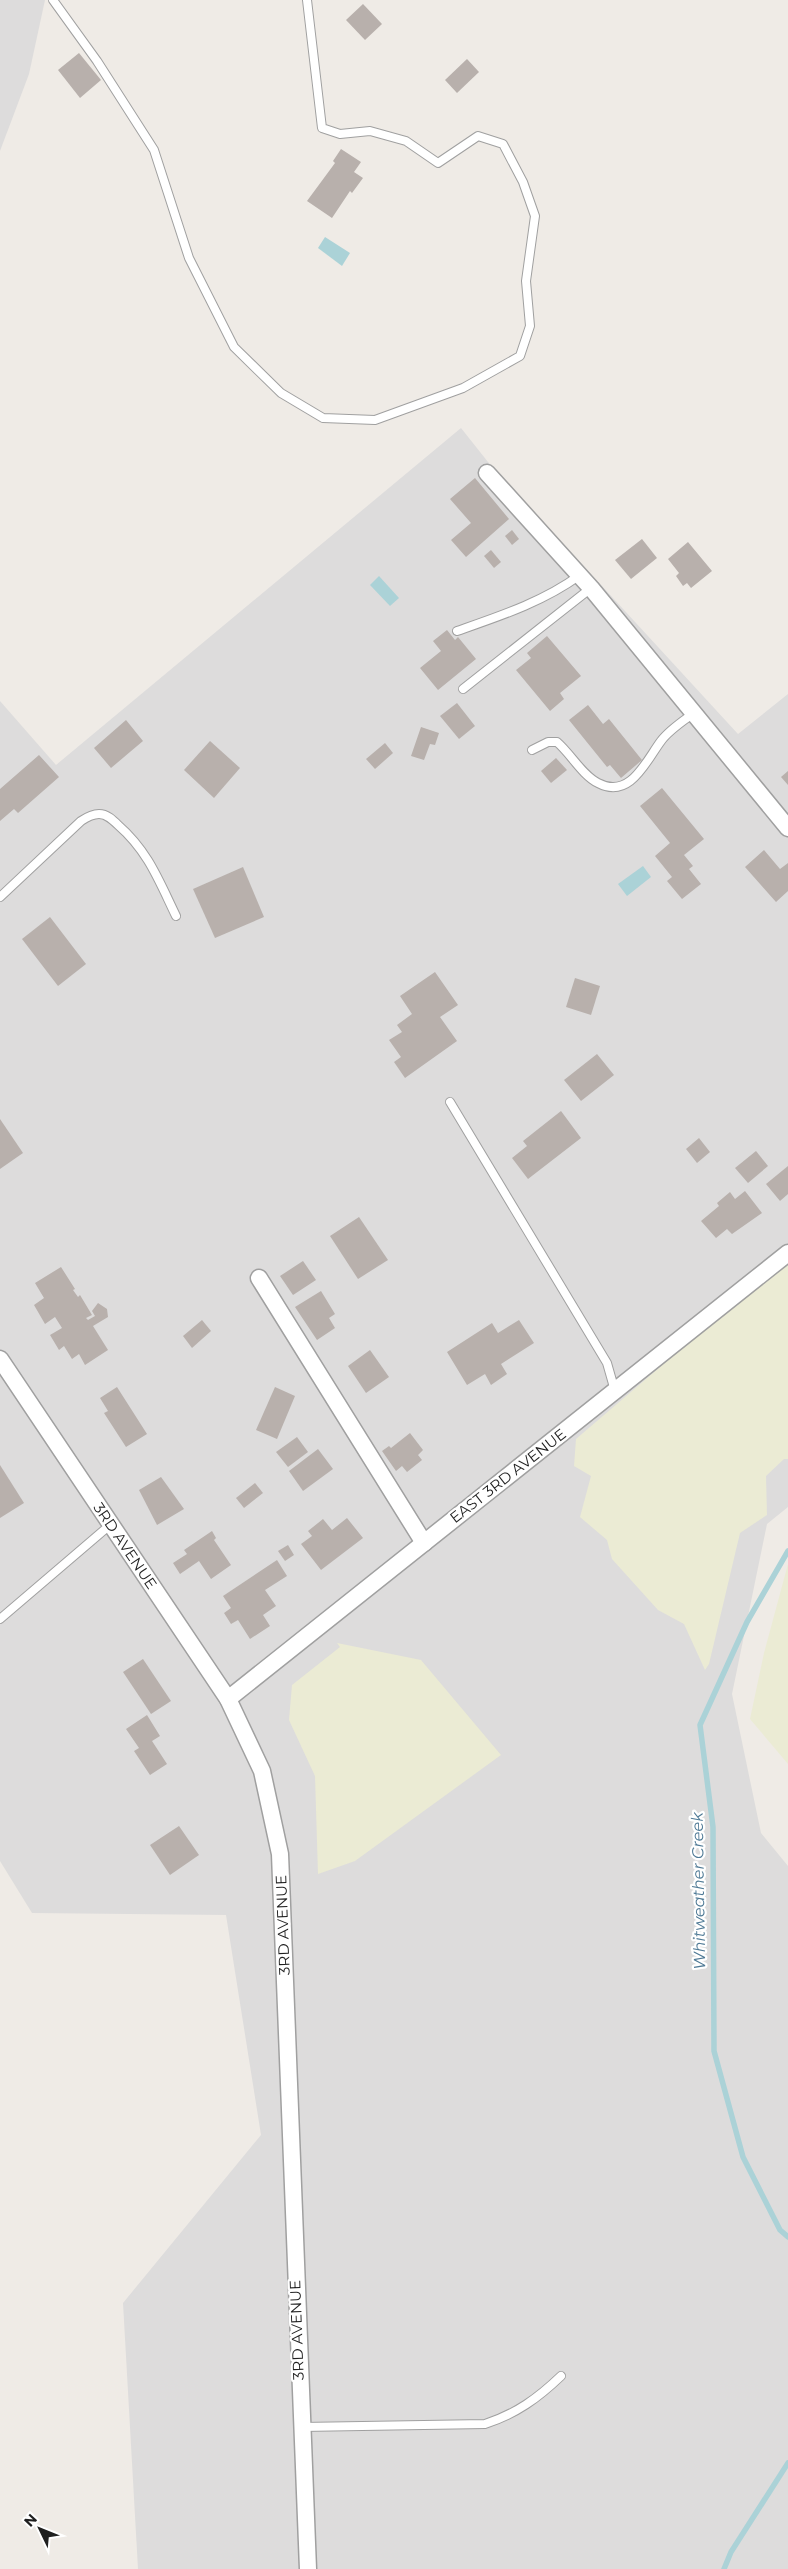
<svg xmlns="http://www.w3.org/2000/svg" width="788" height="2569" font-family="Montserrat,sans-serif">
	<rect width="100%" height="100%" fill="#efebe6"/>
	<!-- residential -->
	<g fill="#dddcdc">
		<path d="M0 0H45L29 74 0 151Z"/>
		<path d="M461 428 488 462 738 734 788 694V1507L767 1524 732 1694 761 1833 788 1866V2569H138L123 2303 261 2135 226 1915 32 1913 0 1861V701L56 765Z"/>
	</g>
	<!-- farmland -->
	<g fill="#ebebd4">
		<path d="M788 1262V1459H784L766 1476 767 1515 740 1533 709 1664 705 1670 684 1624 658 1610 612 1559 607 1540 580 1517 591 1476 574 1466 576 1439 729 1308Z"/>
		<path d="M788 1564V1764L750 1719 764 1653Z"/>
		<path d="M337 1643 421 1660 501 1755 355 1861 318 1874 315 1776 289 1720 292 1685 340 1647Z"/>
	</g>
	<!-- water -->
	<g fill="#abd2d7">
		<path d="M325 237 350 253 342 266 318 248Z"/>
		<path d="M379 576 399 598 390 606 370 585Z"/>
		<path d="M643 866 651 877 627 896 618 884Z"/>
	</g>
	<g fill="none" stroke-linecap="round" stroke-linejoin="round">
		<!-- stream -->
		<g stroke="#abd2d7" stroke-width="5.5">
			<path d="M788 1551 747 1622 700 1725 713 1827 714 2051 743 2157 780 2230 788 2237"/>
			<path d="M724 2569 731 2552 788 2463"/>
		</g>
	</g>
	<!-- building -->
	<g fill="#b8b0ac">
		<path d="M363 4 382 24 365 40 346 20Z"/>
		<path d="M79 53 101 80 80 98 58 70Z"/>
		<path d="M467 59 479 72 457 93 445 80Z"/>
		<path d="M341 149 361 162 354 172 363 178 352 193 350 191 332 218 307 201 335 163 333 161Z"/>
		<path d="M475 478 509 519 466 557 451 540 471 523 450 499Z"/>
		<path d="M512 530 519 539 512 545 505 536Z"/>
		<path d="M642 539 657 558 631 579 615 560Z"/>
		<path d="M688 542 712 571 691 588 687 583 683 586 676 576 679 573 668 559Z"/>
		<path d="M491 550 501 562 494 568 484 556Z"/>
		<path d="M447 630 455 640 458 637 476 659 438 690 420 668 441 651 433 641Z"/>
		<path d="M547 636 581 676 560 693 564 699 550 711 516 670 531 658 527 653Z"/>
		<path d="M457 703 475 726 459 739 440 716Z"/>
		<path d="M588 705 603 724 609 719 642 760 621 778 610 765 607 767 569 720Z"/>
		<path d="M126 720 143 741 111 768 94 748Z"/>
		<path d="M421 727 439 733 435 745 430 744 424 760 411 756Z"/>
		<path d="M210 741 240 768 214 798 184 770Z"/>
		<path d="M385 743 393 753 375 769 366 759Z"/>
		<path d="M39 755 59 777 18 813 14 809 0 821V789Z"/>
		<path d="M556 758 567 770 551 783 541 771Z"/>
		<path d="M788 771V785L781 777Z"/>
		<path d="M662 788 704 839 684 855 693 866 689 869 701 884 682 899 667 881 672 877 655 856 670 843 640 806Z"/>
		<path d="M764 850 780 869 788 863V891L776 902 745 867Z"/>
		<path d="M243 867 264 917 215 938 193 889Z"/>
		<path d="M50 917 86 964 58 986 22 939Z"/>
		<path d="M435 972 458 1005 440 1017 457 1041 405 1078 394 1062 401 1057 389 1040 402 1032 397 1025 412 1014 400 996Z"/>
		<path d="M575 978 600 986 591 1015 566 1007Z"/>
		<path d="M597 1054 614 1075 581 1101 564 1080Z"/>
		<path d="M561 1111 581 1138 528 1179 512 1158 527 1146 523 1141Z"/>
		<path d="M0 1119 23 1153 0 1169Z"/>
		<path d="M699 1138 710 1152 697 1163 686 1149Z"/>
		<path d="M756 1151 768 1166 748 1183 735 1168Z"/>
		<path d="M788 1166V1194L780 1201 766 1184Z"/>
		<path d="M745 1191 762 1213 732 1234 727 1229 716 1238 701 1221 719 1206 717 1203 730 1192 735 1199Z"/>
		<path d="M359 1217 388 1260 358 1279 330 1236Z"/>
		<path d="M303 1261 316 1280 293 1295 280 1276Z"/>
		<path d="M61 1267 75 1289 73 1290 78 1297 80 1295 92 1315 86 1318 88 1320 95 1316 92 1311 98 1303 107 1309 108 1317 93 1326 108 1350 85 1365 79 1354 72 1359 64 1346 59 1350 50 1335 62 1328 55 1317 45 1324 34 1305 44 1298 35 1283Z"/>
		<path d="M321 1291 335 1314 329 1318 335 1328 317 1340 295 1307Z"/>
		<path d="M202 1320 211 1331 192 1348 183 1336Z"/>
		<path d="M519 1320 534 1343 501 1364 507 1374 491 1385 485 1374 467 1385 447 1352 492 1323 498 1333Z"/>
		<path d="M370 1350 389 1377 366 1393 348 1366Z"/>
		<path d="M117 1387 147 1434 126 1447 104 1413 108 1411 100 1398Z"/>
		<path d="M275 1387 295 1396 277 1439 256 1430Z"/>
		<path d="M410 1433 423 1450 418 1455 422 1460 407 1472 402 1466 396 1471 382 1451 389 1446 391 1448Z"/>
		<path d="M297 1437 308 1452 288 1467 276 1452Z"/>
		<path d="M318 1449 333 1469 303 1491 289 1471Z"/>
		<path d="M0 1465 24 1503 0 1518Z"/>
		<path d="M161 1477 184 1509 157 1525 139 1490Z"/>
		<path d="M255 1483 263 1493 244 1508 236 1498Z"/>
		<path d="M347 1518 363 1538 321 1570 301 1544 312 1536 308 1531 323 1519 332 1530Z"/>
		<path d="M212 1531 216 1538 214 1540 231 1565 211 1579 199 1561 180 1574 173 1563 187 1554 184 1550Z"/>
		<path d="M288 1545 294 1555 285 1561 278 1551Z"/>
		<path d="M277 1560 287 1576 265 1590 276 1606 263 1615 270 1626 250 1639 238 1620 231 1624 224 1613 231 1608 223 1596Z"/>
		<path d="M143 1659 171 1701 151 1714 123 1672Z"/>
		<path d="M147 1715 160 1736 152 1741 167 1764 150 1775 134 1751 139 1748 126 1729Z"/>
		<path d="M179 1826 199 1855 170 1875 150 1845Z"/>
	</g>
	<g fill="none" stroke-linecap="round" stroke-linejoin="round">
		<defs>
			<g id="service">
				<path d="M53 0 97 61 154 150 189 258 234 347 281 393 323 418 375 420 463 388 520 356 530 326 526 281 535 216 523 182 503 144 478 136 438 163 406 141 370 131 340 134 322 128 307 0"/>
				<path d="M457 631C500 616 543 602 580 575"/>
				<path d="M463 689 591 588"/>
				<path d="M532 750 548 742H557C571 754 582 775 598 783 630 800 646 761 661 741 669 730 683 721 694 713"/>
				<path d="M0 897 81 821C87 817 92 814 99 814 107 814 113 820 118 825 148 851 159 881 176 916"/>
				<path d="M450 1102 607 1363 615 1391"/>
				<path d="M0 1619 110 1525"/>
				<path d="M301 2427 485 2424C516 2414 538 2398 561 2376"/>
			</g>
			<g id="minor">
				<path d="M487 473 591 588 788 828"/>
				<path d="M259 1278 424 1543"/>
				<path d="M0 1359 228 1699 262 1771 280 1854 308 2569"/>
				<path d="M228 1699 788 1253"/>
			</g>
		</defs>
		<!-- service casing -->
		<use href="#service" stroke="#a0a0a0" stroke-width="10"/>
		<!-- minor casing -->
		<use href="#minor" stroke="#a0a0a0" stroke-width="19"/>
		<!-- service -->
		<use href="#service" stroke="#fff" stroke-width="8"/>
		<!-- minor -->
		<use href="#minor" stroke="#fff" stroke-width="16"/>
	</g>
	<g text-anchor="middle" stroke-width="4.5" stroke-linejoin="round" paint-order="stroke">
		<!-- street labels -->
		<g font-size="15" fill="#1f1f1f" stroke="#fff">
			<text transform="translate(508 1476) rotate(-38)" y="5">EAST 3RD AVENUE</text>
			<text transform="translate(125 1546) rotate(56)" y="5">3RD AVENUE</text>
			<text transform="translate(283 1925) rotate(-92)" y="5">3RD AVENUE</text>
			<text transform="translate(297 2330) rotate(-92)" y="5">3RD AVENUE</text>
		</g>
		<!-- water labels -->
		<g font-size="16" font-style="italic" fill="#4e7995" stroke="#fff">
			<text transform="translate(698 1891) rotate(-91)" y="6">Whitweather Creek</text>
		</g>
	</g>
	<!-- north arrow -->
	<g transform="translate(40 2529) rotate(313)" stroke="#ffffff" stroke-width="4" paint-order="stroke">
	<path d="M0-4L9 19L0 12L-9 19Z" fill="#1f1f1f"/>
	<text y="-8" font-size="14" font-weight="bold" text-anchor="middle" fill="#1f1f1f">N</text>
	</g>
</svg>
